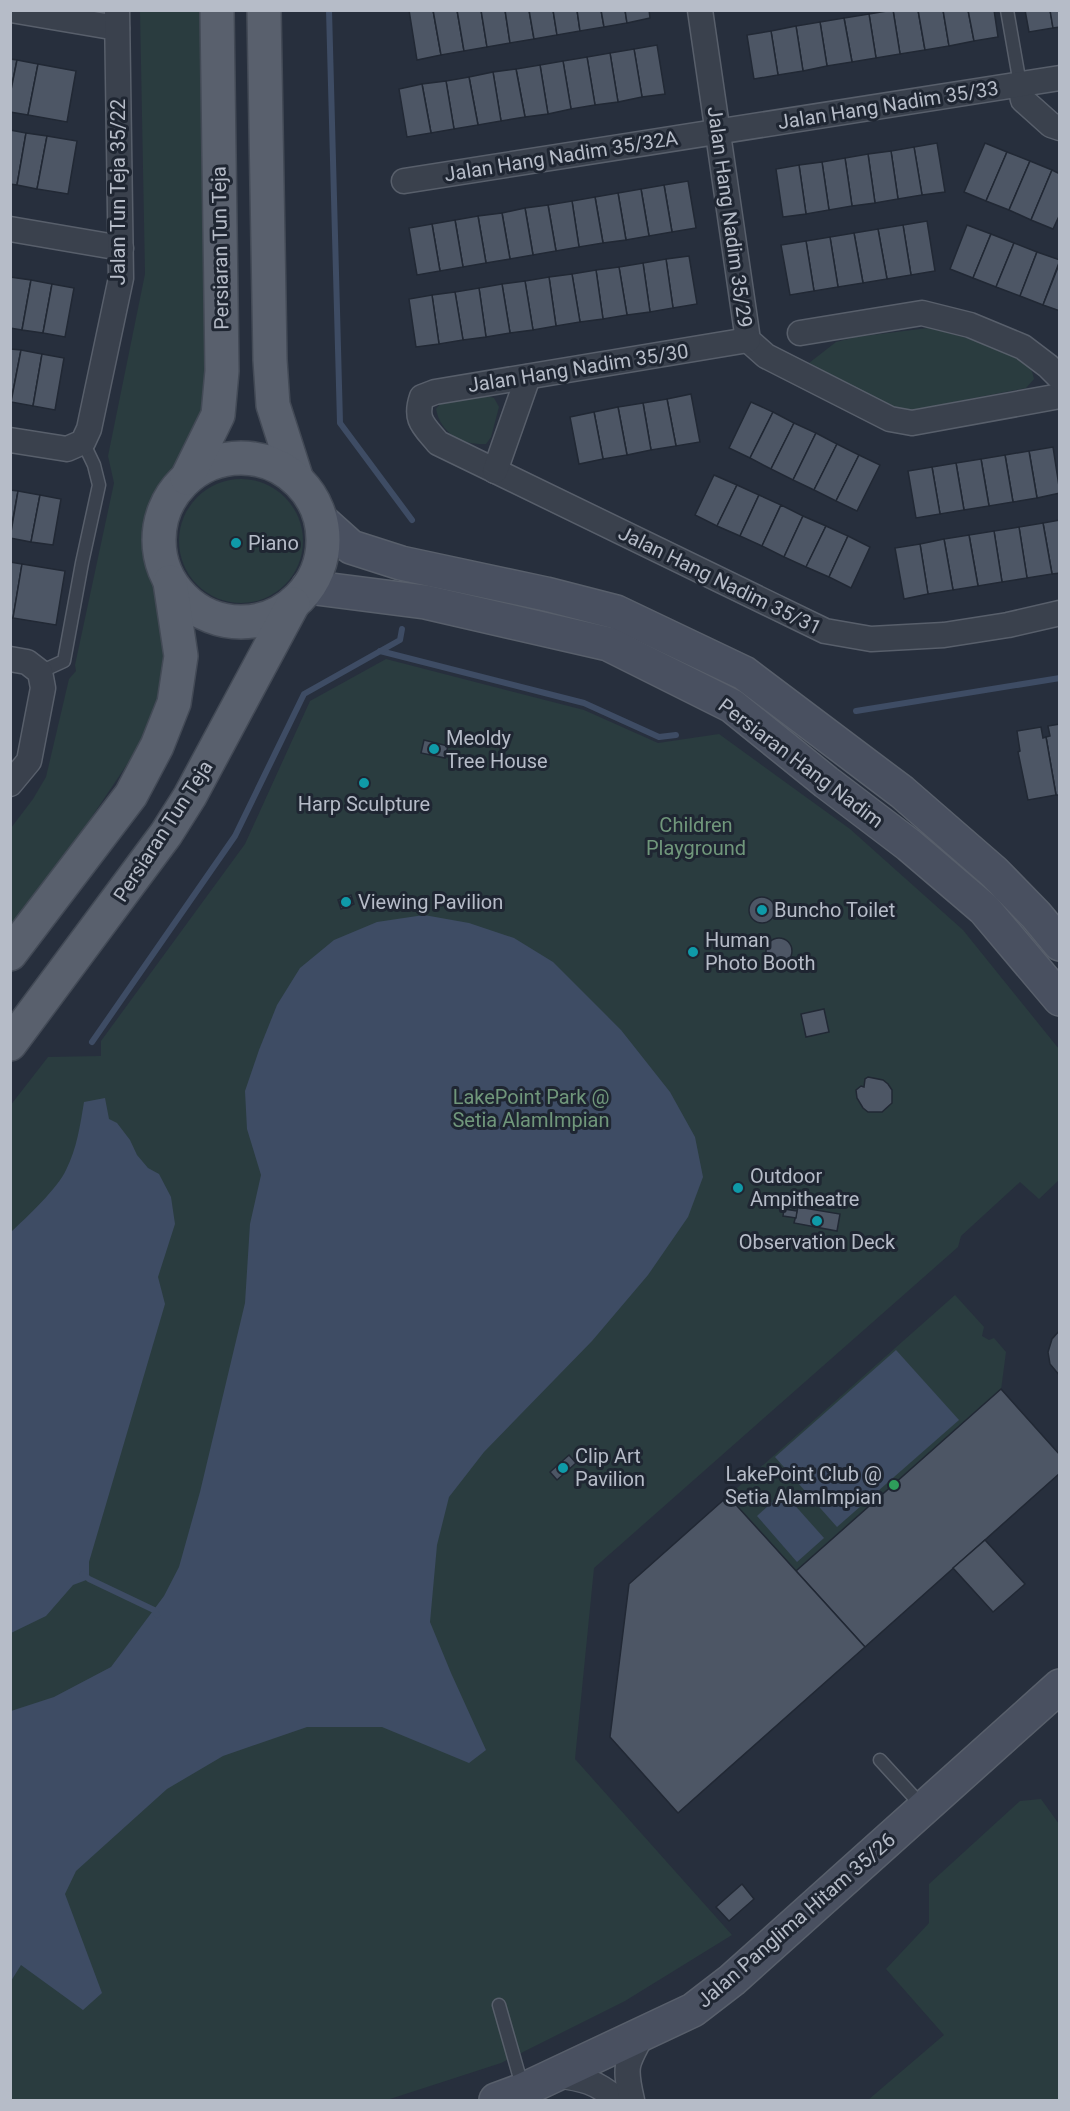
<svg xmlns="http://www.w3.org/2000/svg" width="1070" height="2111" font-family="Roboto,sans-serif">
	<rect width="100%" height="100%" fill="#272f3d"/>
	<!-- green -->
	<g fill="#2a3c3f">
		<path d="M140 11H206L207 393 195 444 154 500 145 518 144 543 160 606 165 646 154 718 138 748 87 824 11 927V828L33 799 46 777 69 679 76 671 75 665 114 483 108 456 145 274Z"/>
		<path d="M928 328C951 333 1019 351 1031 370 1033 373 1033 376 1034 379L1026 388 908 411 894 408 809 363 836 342 856 337Z"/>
		<path d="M484 395 494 398 499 407 491 437 486 444C462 445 441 434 436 409L441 403Z"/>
		<circle cx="241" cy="541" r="62"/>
		<path d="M386 659 584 710 658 743 719 734 850 829 963 930 1059 1049V1180L1039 1199 1020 1182 961 1236 958 1247 594 1568 575 1759 732 1935 625 2001 501 2063 387 2100H11L10 1106 48 1057 101 1056V1041L245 844 310 701Z"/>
		<path d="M955 1295 984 1327 982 1336 989 1340 994 1338 1006 1352 1001 1390 865 1647 728 1496Z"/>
		<path d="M1041 1799 1059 1824V2100H868L944 2035 886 1969 929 1923V1884L1020 1801Z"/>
	</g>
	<!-- water -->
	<g fill="#3e4c64">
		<path d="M424 915 469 923 514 938 553 962 621 1030 670 1092 695 1137 703 1177 688 1217 648 1275 592 1341 484 1452 449 1497 437 1545 430 1622 451 1673 486 1750 469 1763 382 1727H307L223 1756 167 1789 76 1871 65 1894 102 1993 83 2010 21 1965 11 1981V1711L54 1697 111 1667 164 1596 179 1567 200 1492 245 1303 250 1224 261 1175 247 1129 245 1091 259 1050 277 1005 300 968 334 940 377 922Z"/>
		<path d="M105 1098 109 1119 117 1123 130 1140 137 1155 148 1168 159 1174 171 1197 175 1224 158 1277 165 1304 89 1562V1579L73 1585 46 1616 11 1633V1232C26 1218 58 1188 66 1170 77 1148 80 1126 84 1102Z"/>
		<path d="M896 1350 959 1420 837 1527 775 1457Z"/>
		<path d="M783 1492 824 1538 797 1562 757 1516Z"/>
	</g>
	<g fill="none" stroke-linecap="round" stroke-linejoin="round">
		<!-- stream -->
		<g stroke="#3e4c64" stroke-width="6">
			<path d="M329 10 340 423 412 520"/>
			<path d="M380 651 584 703 659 737 676 735"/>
			<path d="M856 711 1060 678"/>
			<path d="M92 1042 235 836 304 694 400 640 402 629"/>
			<path d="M83 1574 89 1579 154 1610 157 1615"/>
		</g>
	</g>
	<!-- building -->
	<g fill="#4d5665" stroke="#212834" stroke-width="1.5">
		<path d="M409 10H433L441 55 417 60Z"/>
		<path d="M433 10H457L464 51 441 55Z"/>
		<path d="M457 10H481L487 47 464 51Z"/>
		<path d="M481 10H505L510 43 487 47Z"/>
		<path d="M505 10H529L534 39 510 43Z"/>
		<path d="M529 10H553L557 35 534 39Z"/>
		<path d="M553 10H577L580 31 557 35Z"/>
		<path d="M577 10H601L604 27 580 31Z"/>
		<path d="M601 10H625L627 23 604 27Z"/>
		<path d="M625 10H649L650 18 627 23Z"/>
		<path d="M893 10H918L925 50 900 54Z"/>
		<path d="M893 10 900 54 876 58 869 14Z"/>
		<path d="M918 10H943L949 46 925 50Z"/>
		<path d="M943 10H968L974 41 949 46Z"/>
		<path d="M968 10H994L998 37 974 41Z"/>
		<path d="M1025 10H1050L1053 28 1029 32Z"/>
		<path d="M1050 10H1060V27L1053 28Z"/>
		<path d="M869 14 876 58 852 62 844 18Z"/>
		<path d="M844 18 852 62 827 66 820 22Z"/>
		<path d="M820 22 827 66 803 71 796 26Z"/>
		<path d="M796 26 803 71 778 75 771 31Z"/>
		<path d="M771 31 778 75 754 79 747 35Z"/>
		<path d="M657 45 665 94 642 97 634 49Z"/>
		<path d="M634 49 642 97 618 102 610 53Z"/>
		<path d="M610 53 618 102 595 105 587 57Z"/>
		<path d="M587 57 595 105 571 109 563 61Z"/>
		<path d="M10 59 17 60 10 95Z"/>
		<path d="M17 60 38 64 28 115 10 112V95Z"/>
		<path d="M563 61 571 109 548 114 540 65Z"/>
		<path d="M38 64 76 71 67 122 28 115Z"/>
		<path d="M540 65 548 114 525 117 516 69Z"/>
		<path d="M516 69 525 117 501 121 493 72Z"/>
		<path d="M493 72 501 121 478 125 469 77Z"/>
		<path d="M469 77 478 125 454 129 446 81Z"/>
		<path d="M446 81 454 129 431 133 422 84Z"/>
		<path d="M422 84 431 133 407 137 399 89Z"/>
		<path d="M10 130 26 133 17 185 10 184Z"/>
		<path d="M26 133 47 136 37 189 17 185Z"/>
		<path d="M47 136 77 141 68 194 37 189Z"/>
		<path d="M937 143 945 192 922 195 914 147Z"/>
		<path d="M985 143 1007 152 986 201 964 192Z"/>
		<path d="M914 147 922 195 898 199 891 151Z"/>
		<path d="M891 151 898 199 875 203 868 154Z"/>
		<path d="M1007 152 1030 161 1009 210 986 201Z"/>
		<path d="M868 154 875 203 852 206 845 158Z"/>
		<path d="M845 158 852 206 829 210 822 162Z"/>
		<path d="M1030 161 1052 170 1031 220 1009 210Z"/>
		<path d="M822 162 829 210 806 214 799 165Z"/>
		<path d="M799 165 806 214 783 217 776 169Z"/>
		<path d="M1052 170 1060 174V214L1053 229 1031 220Z"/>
		<path d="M688 181 696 228 672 232 664 185Z"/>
		<path d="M664 185 672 232 649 236 641 189Z"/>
		<path d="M641 189 649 236 626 240 618 193Z"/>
		<path d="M618 193 626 240 603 243 595 197Z"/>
		<path d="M595 197 603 243 579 247 572 201Z"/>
		<path d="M572 201 579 247 556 251 548 205Z"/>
		<path d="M548 205 556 251 533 255 525 208Z"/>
		<path d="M525 208 533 255 510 259 502 213Z"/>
		<path d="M502 213 510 259 486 263 478 216Z"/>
		<path d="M478 216 486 263 463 267 455 220Z"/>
		<path d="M455 220 463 267 440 271 432 224Z"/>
		<path d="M927 221 935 271 911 275 903 225Z"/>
		<path d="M432 224 440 271 417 275 409 228Z"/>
		<path d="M903 225 911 275 887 279 878 229Z"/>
		<path d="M967 225 991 234 973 278 950 269Z"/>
		<path d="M878 229 887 279 863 283 854 233Z"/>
		<path d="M854 233 863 283 838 287 830 237Z"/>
		<path d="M991 234 1014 243 996 287 973 278Z"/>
		<path d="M830 237 838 287 814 291 806 241Z"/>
		<path d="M806 241 814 291 790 295 781 245Z"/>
		<path d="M1014 243 1037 252 1020 296 996 287Z"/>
		<path d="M1037 252 1060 260 1043 305 1020 296Z"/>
		<path d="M689 256 697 304 673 308 666 259Z"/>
		<path d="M666 259 673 308 650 312 643 263Z"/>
		<path d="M1060 262V311L1043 305Z"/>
		<path d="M643 263 650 312 627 315 619 267Z"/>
		<path d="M619 267 627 315 603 319 596 270Z"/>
		<path d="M596 270 603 319 580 322 572 274Z"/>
		<path d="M572 274 580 322 556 326 549 277Z"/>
		<path d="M10 277 31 280 22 330 10 328Z"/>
		<path d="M549 277 556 326 533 330 525 281Z"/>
		<path d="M31 280 52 284 43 333 22 330Z"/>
		<path d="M525 281 533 330 510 333 502 284Z"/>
		<path d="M52 284 74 288 65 337 43 333Z"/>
		<path d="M502 284 510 333 486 337 479 288Z"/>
		<path d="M479 288 486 337 463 340 455 292Z"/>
		<path d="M455 292 463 340 439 344 432 295Z"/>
		<path d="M432 295 439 344 416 347 409 299Z"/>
		<path d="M10 349 21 350 11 402H10Z"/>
		<path d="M21 350 42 354 33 406 11 402Z"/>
		<path d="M42 354 64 358 55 410 33 406Z"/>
		<path d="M691 394 700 442 676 446 667 399Z"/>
		<path d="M667 399 676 446 651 450 643 403Z"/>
		<path d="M751 402 773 412 750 458 729 448Z"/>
		<path d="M643 403 651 450 627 455 618 407Z"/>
		<path d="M618 407 627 455 603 459 594 412Z"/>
		<path d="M594 412 603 459 579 464 570 417Z"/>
		<path d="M773 412 794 423 771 469 750 458Z"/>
		<path d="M794 423 816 433 793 480 771 469Z"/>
		<path d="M816 433 837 444 814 490 793 480Z"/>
		<path d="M837 444 859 455 836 501 814 490Z"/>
		<path d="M1053 447 1060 493 1037 498 1029 451Z"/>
		<path d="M1029 451 1037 498 1013 502 1005 455Z"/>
		<path d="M859 455 880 465 857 511 836 501Z"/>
		<path d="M1005 455 1013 502 989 506 981 459Z"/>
		<path d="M981 459 989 506 964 510 956 463Z"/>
		<path d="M956 463 964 510 940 514 932 467Z"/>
		<path d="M932 467 940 514 916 518 908 471Z"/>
		<path d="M714 475 737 485 717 526 695 515Z"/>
		<path d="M737 485 759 495 740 536 717 526Z"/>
		<path d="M10 490 18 491 10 535Z"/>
		<path d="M18 491 40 495 31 542 10 538Z"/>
		<path d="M40 495 61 499 53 545 31 542Z"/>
		<path d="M759 495 781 505 762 546 740 536Z"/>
		<path d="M781 505 803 516 784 557 762 546Z"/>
		<path d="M803 516 826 526 806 567 784 557Z"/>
		<path d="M1060 520V573L1052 574 1043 523Z"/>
		<path d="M1043 523 1052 574 1027 578 1019 527Z"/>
		<path d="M826 526 848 536 829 577 806 567Z"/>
		<path d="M1019 527 1027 578 1002 582 994 531Z"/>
		<path d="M994 531 1002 582 978 586 969 535Z"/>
		<path d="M969 535 978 586 953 590 944 539Z"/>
		<path d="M848 536 870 547 851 588 829 577Z"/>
		<path d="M944 539 953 590 928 594 920 544Z"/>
		<path d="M920 544 928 594 904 599 895 548Z"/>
		<path d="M10 562 22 564 13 618H10Z"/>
		<path d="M22 564 65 571 56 625 13 618Z"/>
		<path d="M1060 724V795H1056L1046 737 1050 736 1048 726Z"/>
		<path d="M1041 727 1043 738 1046 737 1056 795 1028 800 1018 752 1020 751 1017 731Z"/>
		<path d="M424 740 448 746 445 758 421 753Z"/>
		<path d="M351 895 354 904 341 909 338 900Z"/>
		<circle cx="762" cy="910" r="13"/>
		<circle cx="779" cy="951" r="13"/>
		<path d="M824 1009 829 1032 806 1037 801 1014Z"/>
		<path d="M868 1077 883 1080 888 1084 892 1090V1103L882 1112H868L863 1108 857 1098 856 1090 861 1086 864 1087 865 1079Z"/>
		<path d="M798 1207 840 1214 837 1231 794 1223Z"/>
		<path d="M784 1209 797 1211 796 1218 783 1216Z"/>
		<path d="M1060 1330V1376L1050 1364 1048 1352 1052 1339Z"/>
		<path d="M1001 1389 1060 1455V1473L865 1647 796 1571Z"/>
		<path d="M569 1455 576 1463 557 1480 550 1472Z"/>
		<path d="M728 1496 865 1647 678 1813 610 1737 629 1584Z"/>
		<path d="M985 1540 1025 1584 993 1612 953 1568Z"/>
		<path d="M742 1884 754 1899 729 1921 716 1907Z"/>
	</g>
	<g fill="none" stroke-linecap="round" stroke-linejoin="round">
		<defs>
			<g id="lane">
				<path d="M1007 10 1020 84"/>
				<path d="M40 672 64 661 82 563 99 485 94 465 83 442"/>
				<path d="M880 1760 923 1807"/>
				<path d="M499 2005 523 2089"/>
			</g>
			<g id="street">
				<path d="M11 10 117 28"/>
				<path d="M700 10 748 340 766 356 890 419 912 423 1060 396"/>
				<path d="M1020 84 1023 100 1051 125 1060 128"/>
				<path d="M404 181 1060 78"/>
				<path d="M10 229 121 248"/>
				<path d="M800 333 922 313 970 325 1023 347 1048 366 1060 378"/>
				<path d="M748 340 435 392 422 397C414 420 424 426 438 443L825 631 871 639 944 635 1008 625 1060 613"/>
				<path d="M10 440 67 449 83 442 89 429 121 278 117 10"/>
				<path d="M495 471 528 377"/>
				<path d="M10 659 27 662 40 672 43 688 29 761 10 784"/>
				<path d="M555 2075C584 2079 595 2081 618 2100"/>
				<path d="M632 2100C624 2066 626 2064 643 2034"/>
			</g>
			<g id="secondary">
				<path d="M321 520 351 547 401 563 546 594 616 612 744 673 902 792 994 872 1036 915 1060 944"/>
				<path d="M308 587 425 602 608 644 732 706 826 782 909 845 984 909 1060 999"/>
				<path d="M496 2100 523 2090 693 2010 732 1980 1060 1686"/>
			</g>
			<g id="primary">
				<path d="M264 10 270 360 273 405 297 480"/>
				<circle cx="241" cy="540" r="82"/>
				<path d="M187 478 218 415 222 371 217 10"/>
				<path d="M10 954 131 795 157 746 174 703 181 656 170 582"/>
				<path d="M10 1044 166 834 190 796 293 604"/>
			</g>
		</defs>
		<!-- lane casing -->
		<use href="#lane" stroke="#585f6b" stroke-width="15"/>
		<!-- street casing -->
		<use href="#street" stroke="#585f6b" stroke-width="27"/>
		<!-- secondary casing -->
		<use href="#secondary" stroke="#585f6b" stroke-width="36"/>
		<!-- primary casing -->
		<use href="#primary" stroke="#434a56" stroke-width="36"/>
		<!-- lane -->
		<use href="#lane" stroke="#3a414d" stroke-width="12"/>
		<!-- street -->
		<use href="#street" stroke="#3a414d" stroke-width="24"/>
		<!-- secondary -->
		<use href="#secondary" stroke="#495060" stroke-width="33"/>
		<!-- primary -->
		<use href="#primary" stroke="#59606d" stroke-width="33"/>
	</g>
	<!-- markers -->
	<g fill="#0f9aa8" stroke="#1f2632" stroke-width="2">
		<circle cx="236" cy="543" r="6"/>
		<circle cx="434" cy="749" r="6"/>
		<circle cx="364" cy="783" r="6"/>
		<circle cx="346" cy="902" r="6"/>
		<circle cx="762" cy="910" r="6"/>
		<circle cx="693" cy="952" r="6"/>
		<circle cx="738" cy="1188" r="6"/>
		<circle cx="817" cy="1221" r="6"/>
		<circle cx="563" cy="1468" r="6"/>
	</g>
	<circle fill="#2e9e5b" stroke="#1f2632" stroke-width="2" cx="894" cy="1485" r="6"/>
	<g text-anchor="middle" stroke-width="6" stroke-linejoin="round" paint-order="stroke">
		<!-- street labels -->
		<g font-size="20" fill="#b6bcc8" stroke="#1f2632">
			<text transform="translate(888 105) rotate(-9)" y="7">Jalan Hang Nadim 35/33</text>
			<text transform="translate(561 156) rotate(-9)" y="7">Jalan Hang Nadim 35/32A</text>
			<text transform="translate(118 192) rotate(-90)" y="7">Jalan Tun Teja 35/22</text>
			<text transform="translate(730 217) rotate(82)" y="7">Jalan Hang Nadim 35/29</text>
			<text transform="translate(220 248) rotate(-91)" y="7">Persiaran Tun Teja</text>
			<text transform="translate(578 368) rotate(-9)" y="7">Jalan Hang Nadim 35/30</text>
			<text transform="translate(720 580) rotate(26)" y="7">Jalan Hang Nadim 35/31</text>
			<text transform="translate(801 763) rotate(37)" y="7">Persiaran Hang Nadim</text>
			<text transform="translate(163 831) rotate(-57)" y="7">Persiaran Tun Teja</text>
			<text transform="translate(796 1920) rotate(-41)" y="7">Jalan Panglima Hitam 35/26</text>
		</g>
		<!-- poi labels -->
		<g font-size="20" fill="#b6bcc8" stroke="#1f2632" text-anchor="start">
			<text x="248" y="550">Piano</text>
			<text x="446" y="745">Meoldy<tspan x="446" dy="23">Tree House</tspan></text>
			<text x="364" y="811" text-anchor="middle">Harp Sculpture</text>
			<text x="358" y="909">Viewing Pavilion</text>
			<text x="774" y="917">Buncho Toilet</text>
			<text x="705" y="947">Human<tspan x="705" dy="23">Photo Booth</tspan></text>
			<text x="750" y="1183">Outdoor<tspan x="750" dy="23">Ampitheatre</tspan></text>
			<text x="817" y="1249" text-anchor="middle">Observation Deck</text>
			<text x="575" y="1463">Clip Art<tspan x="575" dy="23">Pavilion</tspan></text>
			<text x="882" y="1481" text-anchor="end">LakePoint Club @<tspan x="882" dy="23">Setia AlamImpian</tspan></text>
		</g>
		<!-- park labels -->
		<g font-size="20" fill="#70977b" stroke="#1f2632">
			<text x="696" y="832">Children<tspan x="696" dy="23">Playground</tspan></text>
			<text x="531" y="1104">LakePoint Park @<tspan x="531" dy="23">Setia AlamImpian</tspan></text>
		</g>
	</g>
	<!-- border -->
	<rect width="1070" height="2111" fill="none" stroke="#b6bcc8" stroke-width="24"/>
</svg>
